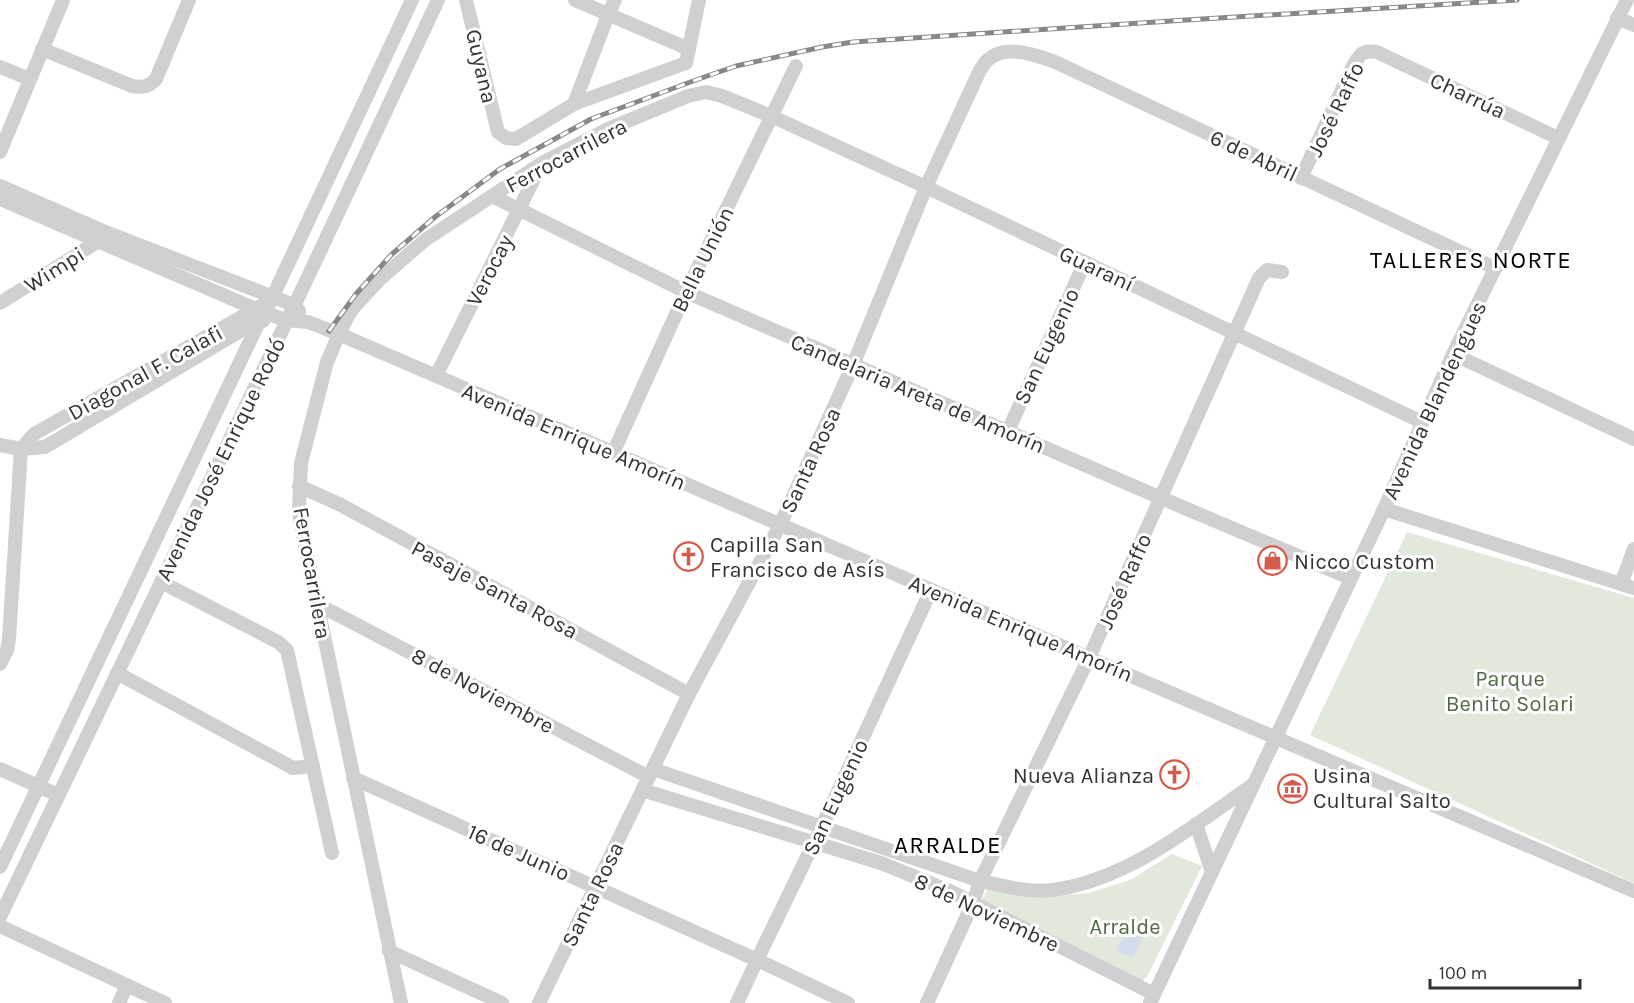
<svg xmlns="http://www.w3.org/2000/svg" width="1634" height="1003" font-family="Karla,sans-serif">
	<rect width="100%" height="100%" fill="#fff"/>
	<!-- green -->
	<g fill="#e1e9dd">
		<path d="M1407 532 1634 598V883L1310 735Z"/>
		<path d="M1172 854 1202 866 1148 975 1142 982 982 900 987 890 1047 897 1088 893 1130 880Z"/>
	</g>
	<!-- water -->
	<path fill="#d2dceb" d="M1132 919 1148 927 1133 958 1116 950Z"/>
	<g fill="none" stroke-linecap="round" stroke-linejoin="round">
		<!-- minor -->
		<g stroke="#d0d0d0" stroke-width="14">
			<path d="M466 0 498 132 506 138 516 139 574 104 608 15 615 0"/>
			<path d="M575 0 689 49"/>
			<path d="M1617 18 1634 25"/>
			<path d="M42 49 132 86C143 88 148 87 156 79L189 0"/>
			<path d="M0 67 30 79"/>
			<path d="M574 104 686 63 699 0"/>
			<path d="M0 152 63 0"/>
			<path d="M1301 178 1353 66C1360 54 1362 50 1377 52L1558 138"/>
			<path d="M0 186 103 231 294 305 299 311"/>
			<path d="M492 196 686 292 1161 498 1350 578"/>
			<path d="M0 199 265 313 286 320 308 322 339 334 1089 658 1634 891"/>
			<path d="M0 303 97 242 100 235"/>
			<path d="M1453 354 1634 439"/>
			<path d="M436 376 541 165"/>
			<path d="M1008 431 1085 262"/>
			<path d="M0 445 21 449 45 447 247 327 263 321"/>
			<path d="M21 449 34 434 261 306"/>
			<path d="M613 453 686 292 796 66"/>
			<path d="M299 486 341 505 689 694"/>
			<path d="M1384 509 1634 588"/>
			<path d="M161 582 278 642 287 650 332 853"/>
			<path d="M1621 584 1634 549"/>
			<path d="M317 604 649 777"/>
			<path d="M0 664 7 650 9 639 21 449"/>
			<path d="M117 673 293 768 313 766"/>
			<path d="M0 769 58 795"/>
			<path d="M653 769 980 881C1004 886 1029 893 1053 890 1127 880 1192 827 1251 786"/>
			<path d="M353 778 757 960 848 1003"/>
			<path d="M642 790 881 863 952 892 1154 994"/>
			<path d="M1196 824 1212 872"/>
			<path d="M0 867 259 322 265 313 412 0"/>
			<path d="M0 917 307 279 438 0"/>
			<path d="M0 926 165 1003"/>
			<path d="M389 951 502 1003"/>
			<path d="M119 1003 127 985"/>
			<path d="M401 1003 302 531 299 510 301 463 327 362 339 334 348 316 355 306 380 279 425 240 542 163 608 129 688 96 706 92 722 96 771 116 926 187 1422 422"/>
			<path d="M539 1003 689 694 780 525 853 365 926 187 980 70C983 67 985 61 989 59 1006 44 1034 55 1053 61L1495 268"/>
			<path d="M737 1003 757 960 821 828 931 590"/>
			<path d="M927 1003 973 903 980 881 1089 658 1259 278 1267 270 1282 272"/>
			<path d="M1150 1003 1384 509 1453 354 1627 0"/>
		</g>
		<defs>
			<path id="rail" d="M329 331 356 294 391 255 435 217 500 169 591 119 693 81 736 66 822 47 853 42 1186 20 1517 0"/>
		</defs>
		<!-- rail casing -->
		<use href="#rail" stroke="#888" stroke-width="5"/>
		<!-- rail -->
		<use href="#rail" stroke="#fff" stroke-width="3" stroke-dasharray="9" stroke-linecap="butt"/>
	</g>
	<!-- icons -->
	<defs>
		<symbol id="church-ring" viewBox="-11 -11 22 22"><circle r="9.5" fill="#fff" stroke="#d55b4a" stroke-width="1.5"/><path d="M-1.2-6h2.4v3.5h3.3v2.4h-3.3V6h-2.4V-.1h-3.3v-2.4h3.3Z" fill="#d55b4a"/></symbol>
		<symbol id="shop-ring" viewBox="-11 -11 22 22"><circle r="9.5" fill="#fff" stroke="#d55b4a" stroke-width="1.5"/><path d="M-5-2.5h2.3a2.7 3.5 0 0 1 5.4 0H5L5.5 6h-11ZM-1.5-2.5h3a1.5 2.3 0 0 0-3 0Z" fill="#d55b4a"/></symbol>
		<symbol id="museum-ring" viewBox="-11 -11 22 22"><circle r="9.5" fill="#fff" stroke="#d55b4a" stroke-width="1.5"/><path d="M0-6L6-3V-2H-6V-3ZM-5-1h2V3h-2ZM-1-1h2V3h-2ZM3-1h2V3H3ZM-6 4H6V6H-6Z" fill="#d55b4a"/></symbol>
	</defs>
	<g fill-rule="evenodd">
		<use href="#church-ring" x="672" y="540" width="33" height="33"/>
		<use href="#shop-ring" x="1256" y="544" width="33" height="33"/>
		<use href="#church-ring" x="1158" y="758" width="33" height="33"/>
		<use href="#museum-ring" x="1276" y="772" width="33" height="33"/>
	</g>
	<g text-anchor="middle" stroke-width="6" stroke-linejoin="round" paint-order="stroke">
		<!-- street labels -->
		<g font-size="22" fill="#333" stroke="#fff">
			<text transform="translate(482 66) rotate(77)" y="8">Guyana</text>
			<text transform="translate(1468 95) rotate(25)" y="8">Charrúa</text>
			<text transform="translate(1335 109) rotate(-64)" y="8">José Raffo</text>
			<text transform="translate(566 155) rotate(-28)" y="8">Ferrocarrilera</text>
			<text transform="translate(1254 155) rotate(25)" y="8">6 de Abril</text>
			<text transform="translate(702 259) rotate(-64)" y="8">Bella Unión</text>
			<text transform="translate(1097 268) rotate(25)" y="8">Guaraní</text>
			<text transform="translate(54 269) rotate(-32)" y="8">Wimpi</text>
			<text transform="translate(489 270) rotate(-63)" y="8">Verocay</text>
			<text transform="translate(1046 346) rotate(-65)" y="8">San Eugenio</text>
			<text transform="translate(145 372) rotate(-29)" y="8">Diagonal F. Calafi</text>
			<text transform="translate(918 393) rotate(23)" y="8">Candelaria Areta de Amorín</text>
			<text transform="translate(1434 400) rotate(-65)" y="8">Avenida Blandengues</text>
			<text transform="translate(574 436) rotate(23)" y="8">Avenida Enrique Amorín</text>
			<text transform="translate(220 459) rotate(-64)" y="8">Avenida José Enrique Rodó</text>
			<text transform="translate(810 460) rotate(-65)" y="8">Santa Rosa</text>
			<text transform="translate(313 573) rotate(80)" y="8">Ferrocarrilera</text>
			<text transform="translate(1124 581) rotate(-66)" y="8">José Raffo</text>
			<text transform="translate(495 589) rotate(28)" y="8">Pasaje Santa Rosa</text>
			<text transform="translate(1021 628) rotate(23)" y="8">Avenida Enrique Amorín</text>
			<text transform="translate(483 690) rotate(28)" y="8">8 de Noviembre</text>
			<text transform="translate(835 797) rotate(-65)" y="8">San Eugenio</text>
			<text transform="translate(519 852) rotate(24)" y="8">16 de Junio</text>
			<text transform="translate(592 894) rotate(-64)" y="8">Santa Rosa</text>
			<text transform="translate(987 912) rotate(25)" y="8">8 de Noviembre</text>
		</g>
		<!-- poi labels -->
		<g font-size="22" fill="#333" stroke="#fff" text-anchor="start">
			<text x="710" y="552">Capilla San<tspan x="710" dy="25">Francisco de Asís</tspan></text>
			<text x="1294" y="569">Nicco Custom</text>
			<text x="1154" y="783" text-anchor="end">Nueva Alianza</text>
			<text x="1313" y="783">Usina<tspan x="1313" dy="25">Cultural Salto</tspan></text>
		</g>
		<!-- park labels -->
		<g font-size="22" fill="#4f6b44" stroke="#fff">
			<text x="1510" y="686">Parque<tspan x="1510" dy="25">Benito Solari</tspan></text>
			<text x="1125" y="934">Arralde</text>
		</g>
		<!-- neighbourhood labels -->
		<g font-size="24" letter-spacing="1.5" fill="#000" stroke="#fff">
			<text x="1471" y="268">TALLERES NORTE</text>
			<text x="948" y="853">ARRALDE</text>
		</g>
	</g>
	<!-- scale -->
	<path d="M1430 979v9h150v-9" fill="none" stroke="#333333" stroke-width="3"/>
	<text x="1439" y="979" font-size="18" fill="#333333" stroke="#ffffff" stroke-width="4.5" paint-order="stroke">100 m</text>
</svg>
